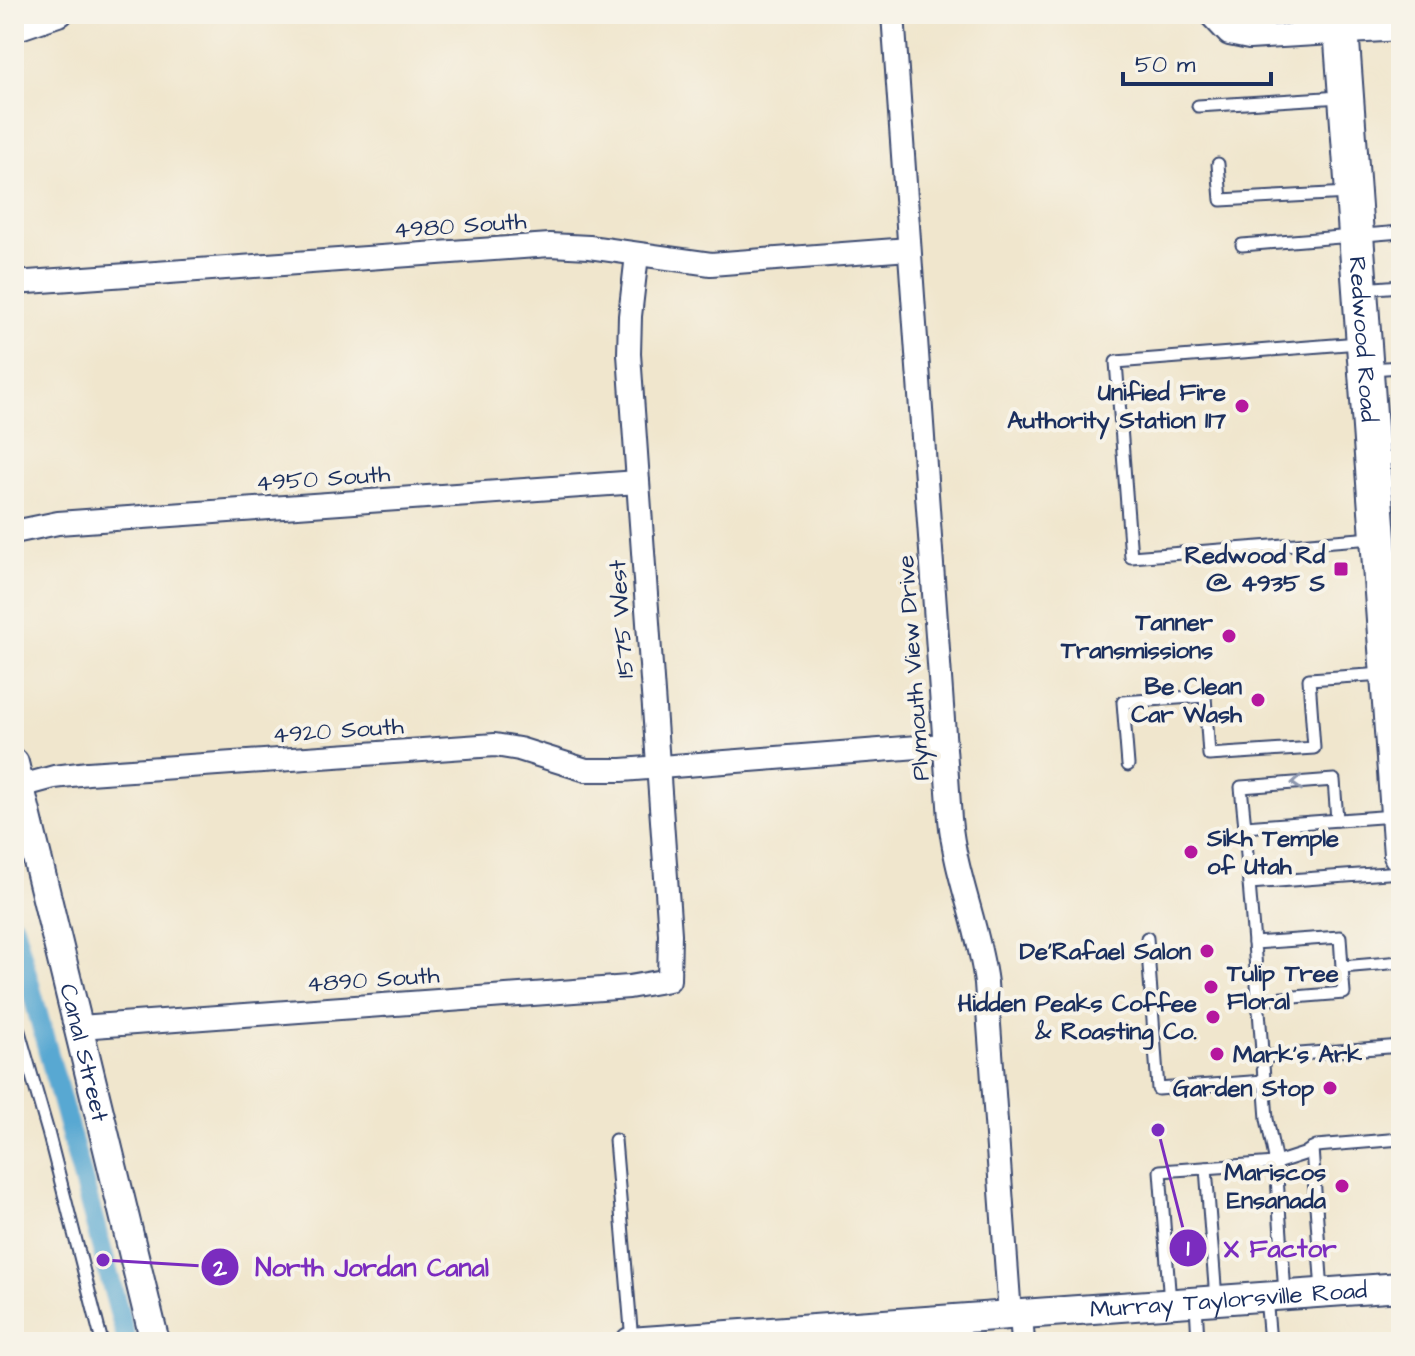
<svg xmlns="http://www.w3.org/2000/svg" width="1415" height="1356" font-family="'Architects Daughter',sans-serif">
	<rect width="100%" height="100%" fill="#f7f3e8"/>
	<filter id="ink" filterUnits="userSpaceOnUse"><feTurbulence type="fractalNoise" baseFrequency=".0125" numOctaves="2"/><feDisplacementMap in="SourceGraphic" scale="16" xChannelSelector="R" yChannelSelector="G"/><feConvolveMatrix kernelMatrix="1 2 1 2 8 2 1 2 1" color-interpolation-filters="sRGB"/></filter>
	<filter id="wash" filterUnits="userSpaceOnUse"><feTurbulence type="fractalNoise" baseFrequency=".006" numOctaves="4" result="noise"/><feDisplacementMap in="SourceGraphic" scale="32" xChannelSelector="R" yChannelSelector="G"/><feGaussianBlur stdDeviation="1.8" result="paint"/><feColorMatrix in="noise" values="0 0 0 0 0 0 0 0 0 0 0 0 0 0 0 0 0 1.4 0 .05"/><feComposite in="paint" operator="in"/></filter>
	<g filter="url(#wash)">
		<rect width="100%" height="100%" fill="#f0e6cd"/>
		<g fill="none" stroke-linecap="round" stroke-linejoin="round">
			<!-- canal -->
			<path stroke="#58a8d2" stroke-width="20" d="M14 926 126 1338"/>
		</g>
	</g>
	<g filter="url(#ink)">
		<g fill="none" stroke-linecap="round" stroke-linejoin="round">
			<defs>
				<g id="service">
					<path d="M1198 106 1341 97"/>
					<path d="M1218 164 1221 200 1348 193"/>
					<path d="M1242 245 1401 232"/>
					<path d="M1362 289 1401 286"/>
					<path d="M1359 343 1116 362 1131 557 1373 538"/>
					<path d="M1370 369 1401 367"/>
					<path d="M1376 459 1401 458"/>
					<path d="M1128 765 1123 702 1205 696 1209 755 1314 748 1309 679 1384 674"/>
					<path d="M1394 816 1245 827 1249 883 1401 872"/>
					<path d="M1245 827 1241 787 1334 780 1337 820"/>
					<path d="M1249 883 1254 943"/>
					<path d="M1147 938 1158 1089 1264 1081"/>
					<path d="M1401 962 1342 967 1340 937 1254 943 1267 1119 1276 1163 1304 1154 1316 1146 1401 1139"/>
					<path d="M1258 1000 1344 993 1342 967"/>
					<path d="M14 1014 48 1132 102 1342"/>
					<path d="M1262 1057 1401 1046"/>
					<path d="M615 1140 632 1341"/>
					<path d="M1312 1148 1322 1292"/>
					<path d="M1206 1168 1216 1299"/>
					<path d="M1266 1297 1270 1342"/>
					<path d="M1170 1303 1160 1171 1276 1163 1285 1294"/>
					<path d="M1196 1303 1198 1342"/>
				</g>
				<g id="minor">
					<path d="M893 14 950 819C955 875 979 927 986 983L1010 1315"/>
					<path d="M1210 14 1229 34 1249 38 1401 29"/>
					<path d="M14 30 61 14"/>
					<path d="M14 283 550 245 589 247 711 264 909 249"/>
					<path d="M14 532 58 523 638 482"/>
					<path d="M21 786 54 777 88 773 495 745 519 749 586 770H622L944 745"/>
					<path d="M80 1027 629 987 669 980 670 934 629 354 630 316 637 255"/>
					<path d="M1021 1314 1023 1342"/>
				</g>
				<g id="tertiary">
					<path id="s1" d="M14 763 155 1342"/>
					<path id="s2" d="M630 1342 1401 1287"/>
				</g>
				<g id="primary">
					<path id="s3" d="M1340 14 1401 855"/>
				</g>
			</defs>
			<!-- service casing -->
			<use href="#service" stroke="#3b4a6f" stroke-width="15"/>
			<!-- minor casing -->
			<use href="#minor" stroke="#3b4a6f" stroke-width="26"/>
			<!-- tertiary casing -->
			<use href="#tertiary" stroke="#3b4a6f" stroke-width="32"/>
			<!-- primary casing -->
			<use href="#primary" stroke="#3b4a6f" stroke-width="38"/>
			<!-- service -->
			<use href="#service" stroke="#fff" stroke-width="11"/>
			<!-- minor -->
			<use href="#minor" stroke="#fff" stroke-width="22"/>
			<!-- tertiary -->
			<use href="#tertiary" stroke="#fff" stroke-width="28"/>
			<!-- primary -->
			<use href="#primary" stroke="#fff" stroke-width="34"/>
		</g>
		<!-- one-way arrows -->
		<defs><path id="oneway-chevron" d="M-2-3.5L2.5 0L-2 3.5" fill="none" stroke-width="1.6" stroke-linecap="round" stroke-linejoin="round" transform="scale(2)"/></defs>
		<use stroke="#8d97ae" href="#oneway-chevron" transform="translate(1297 783) rotate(176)"/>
	</g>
	<!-- markers -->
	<g fill="#b5179e" stroke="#f7f3e8" stroke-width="3">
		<circle cx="1242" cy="406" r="8"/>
		<rect x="1333" y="561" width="16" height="16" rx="4"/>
		<circle cx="1229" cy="636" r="8"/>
		<circle cx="1258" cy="700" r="8"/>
		<circle cx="1191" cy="852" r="8"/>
		<circle cx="1207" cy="951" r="8"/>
		<circle cx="1211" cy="987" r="8"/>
		<circle cx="1213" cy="1017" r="8"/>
		<circle cx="1217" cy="1054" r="8"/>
		<circle cx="1330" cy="1088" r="8"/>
		<circle cx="1342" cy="1186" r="8"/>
	</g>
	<g text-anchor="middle" stroke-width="8" stroke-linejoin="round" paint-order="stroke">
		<!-- street labels -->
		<g font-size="24" fill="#1b2f5e" stroke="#f7f3e8">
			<text transform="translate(460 225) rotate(-4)" y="8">4980 South</text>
			<text dy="8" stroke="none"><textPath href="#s3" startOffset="326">Redwood Road</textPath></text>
			<text transform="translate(323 478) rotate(-4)" y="8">4950 South</text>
			<text transform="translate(621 619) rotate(-94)" y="8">1575 West</text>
			<text transform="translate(913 668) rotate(-94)" y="8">Plymouth View Drive</text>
			<text transform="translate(338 730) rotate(-4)" y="8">4920 South</text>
			<text transform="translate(373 979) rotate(-4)" y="8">4890 South</text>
			<text dy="8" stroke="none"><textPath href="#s1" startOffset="298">Canal Street</textPath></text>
			<text dy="8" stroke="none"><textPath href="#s2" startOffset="600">Murray Taylorsville Road</textPath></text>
		</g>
		<!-- poi labels -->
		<g font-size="24" font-weight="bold" fill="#1b2f5e" stroke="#f7f3e8" text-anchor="end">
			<text x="1226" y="400">Unified Fire<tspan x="1226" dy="28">Authority Station 117</tspan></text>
			<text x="1325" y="563">Redwood Rd<tspan x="1325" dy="28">@ 4935 S</tspan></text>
			<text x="1213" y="630">Tanner<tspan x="1213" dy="28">Transmissions</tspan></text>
			<text x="1242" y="694">Be Clean<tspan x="1242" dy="28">Car Wash</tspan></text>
			<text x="1207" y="846" text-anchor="start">Sikh Temple<tspan x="1207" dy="28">of Utah</tspan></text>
			<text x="1191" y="959">De'Rafael Salon</text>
			<text x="1227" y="981" text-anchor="start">Tulip Tree<tspan x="1227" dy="28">Floral</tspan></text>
			<text x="1197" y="1011">Hidden Peaks Coffee<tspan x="1197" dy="28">&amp; Roasting Co.</tspan></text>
			<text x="1233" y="1062" text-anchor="start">Mark's Ark</text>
			<text x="1314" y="1096">Garden Stop</text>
			<text x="1326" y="1180">Mariscos<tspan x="1326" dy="28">Ensanada</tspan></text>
		</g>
	</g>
	<!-- callouts -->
	<path fill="none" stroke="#7b2cbf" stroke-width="3" d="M1158 1130L1188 1248M103 1260L220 1267"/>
	<g fill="#7b2cbf" stroke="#f7f3e8" stroke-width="3">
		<circle cx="1158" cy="1130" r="8"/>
		<circle cx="103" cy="1260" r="8"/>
		<circle cx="1188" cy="1248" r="20"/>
		<circle cx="220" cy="1267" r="20"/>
	</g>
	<g font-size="24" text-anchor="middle" font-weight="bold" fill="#fff">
		<text x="1188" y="1256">1</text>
		<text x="220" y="1276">2</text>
	</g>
	<g font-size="26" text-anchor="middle" font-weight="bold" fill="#7b2cbf" stroke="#f7f3e8" stroke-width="8" stroke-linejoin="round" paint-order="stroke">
		<text x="1280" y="1257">X Factor</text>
		<text x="372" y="1276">North Jordan Canal</text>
	</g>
	<!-- margin -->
	<rect width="1415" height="1356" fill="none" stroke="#f7f3e8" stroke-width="48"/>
	<!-- scale -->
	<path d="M1123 72v12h148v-12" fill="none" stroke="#1b2f5e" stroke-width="4"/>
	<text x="1135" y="72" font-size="24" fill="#1b2f5e" stroke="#f7f3e8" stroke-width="6" paint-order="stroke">50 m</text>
</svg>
